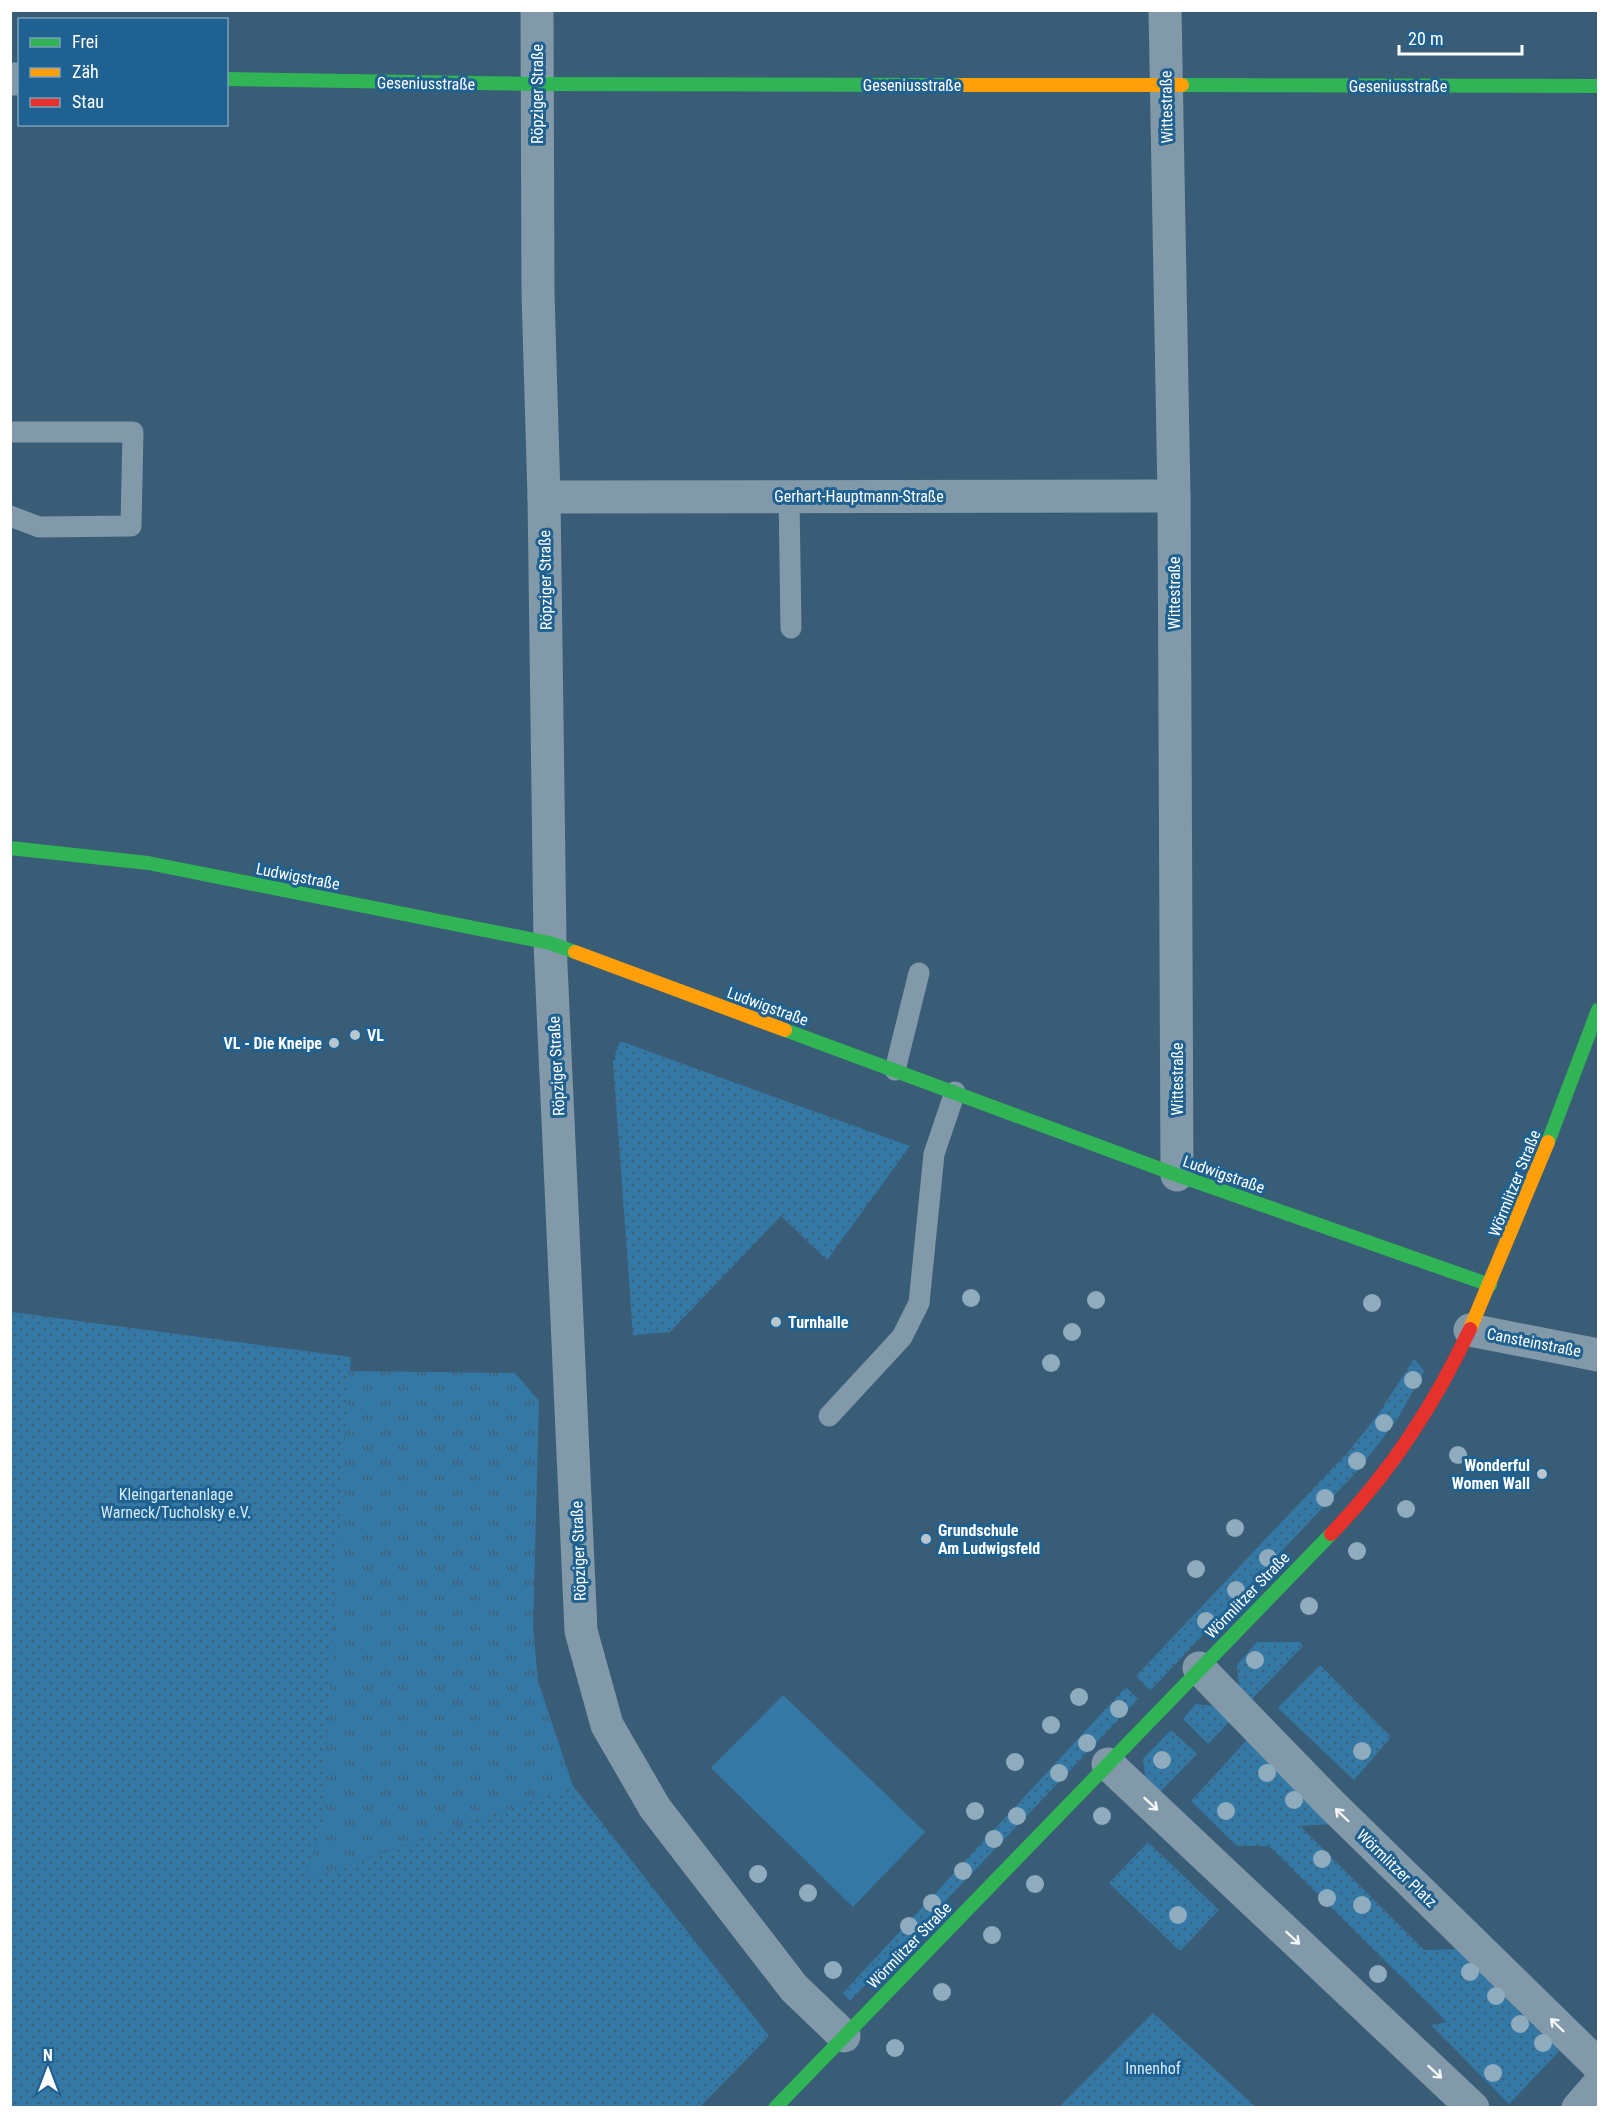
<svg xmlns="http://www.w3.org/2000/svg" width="1609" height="2118" font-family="'Roboto Condensed',sans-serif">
	<defs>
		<pattern id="grass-dots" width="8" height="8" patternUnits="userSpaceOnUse" patternTransform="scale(1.5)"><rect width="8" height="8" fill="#3478a6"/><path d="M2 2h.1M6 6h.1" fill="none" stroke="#406279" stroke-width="1.8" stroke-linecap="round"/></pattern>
		<pattern id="park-tufts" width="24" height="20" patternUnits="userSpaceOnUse" patternTransform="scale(1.5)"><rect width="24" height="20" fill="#3478a6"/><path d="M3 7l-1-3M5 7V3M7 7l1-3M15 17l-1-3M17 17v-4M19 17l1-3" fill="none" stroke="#406279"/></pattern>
	</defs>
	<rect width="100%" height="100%" fill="#395d76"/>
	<!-- grass -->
	<g fill="url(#grass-dots)">
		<path d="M620 1041 910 1146 827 1260 781 1216 670 1332 633 1335 613 1062Z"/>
		<path d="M11 1312 351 1357 322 1826 305 1880 573 1786 769 2036 700 2107 11 2108Z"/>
		<path d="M1414 1359 1424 1371 1398 1418 1360 1468 1150 1691 1136 1676 1348 1452 1377 1416Z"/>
		<path d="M1257 1642H1299L1303 1646 1252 1699 1239 1687 1237 1665Z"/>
		<path d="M1320 1665 1391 1737 1354 1780 1278 1708Z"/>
		<path d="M1126 1687 1138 1699 850 2001 843 1993Z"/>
		<path d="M1196 1704 1220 1707 1232 1719 1208 1744 1183 1719Z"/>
		<path d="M1171 1730 1197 1754 1158 1794 1146 1783 1143 1759Z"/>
		<path d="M1247 1740 1333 1824 1300 1826 1424 1950 1462 1949 1562 2048 1509 2104 1431 2025 1447 2022 1269 1846H1237L1191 1801Z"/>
		<path d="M1148 1842 1219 1910 1180 1951 1109 1883Z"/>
		<path d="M1153 2013 1256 2107H1059Z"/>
	</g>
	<!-- park -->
	<path fill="url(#park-tufts)" d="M349 1371 515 1373 539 1401 533 1629 538 1681 573 1786 305 1880 322 1826Z"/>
	<!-- pitch -->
	<path fill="#3478a6" d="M783 1695 925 1832 853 1907 711 1768Z"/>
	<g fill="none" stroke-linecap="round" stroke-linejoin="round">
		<!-- lane -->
		<g stroke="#8199a9" stroke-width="21">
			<path d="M10 432H133L131 526 39 527 10 516"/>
			<path d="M789 497 791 628"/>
			<path d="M895 1070 919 973"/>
			<path d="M829 1416 902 1337 919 1303 934 1154 955 1092"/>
		</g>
		<!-- street -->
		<g stroke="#8199a9" stroke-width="33">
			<path d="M537 10 538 293 544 497 550 943 581 1631 607 1725 655 1808 794 1988 844 2036"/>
			<path d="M1165 10 1174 496 1177 1175"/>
			<path d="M10 79H20"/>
			<path d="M544 497 1174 496"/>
			<path d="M1470 1330 1598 1355"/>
			<path d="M1199 1668 1330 1803 1598 2065"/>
			<path d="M1108 1764 1473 2108"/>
			<path d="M1578 2108 1598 2085"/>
		</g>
		<!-- fast -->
		<g stroke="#30b455" stroke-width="14">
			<path d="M226 79 536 84 960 85"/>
			<path d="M1182 85 1598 86"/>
			<path d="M10 848 148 863 550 943 575 952"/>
			<path d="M785 1030 1177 1175 1490 1285"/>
			<path d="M1548 1142 1598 1010"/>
			<path d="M775 2108 1331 1534"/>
		</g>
		<!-- slow -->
		<g stroke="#ff9f0a" stroke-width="14">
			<path d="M960 85H1182"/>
			<path d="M575 952 785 1030"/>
			<path d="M1470 1329 1548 1142"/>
		</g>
		<!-- jam -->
		<path stroke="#e5322d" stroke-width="14" d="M1331 1534C1390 1473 1434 1406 1470 1329"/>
	</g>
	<!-- trees -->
	<g fill="#8fabbe">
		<circle cx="971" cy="1298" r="9"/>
		<circle cx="1096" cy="1300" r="9"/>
		<circle cx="1372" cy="1303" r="9"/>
		<circle cx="1072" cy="1332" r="9"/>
		<circle cx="1051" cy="1363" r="9"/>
		<circle cx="1413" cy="1380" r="9"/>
		<circle cx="1384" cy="1423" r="9"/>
		<circle cx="1458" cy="1455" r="9"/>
		<circle cx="1357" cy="1461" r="9"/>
		<circle cx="1325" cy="1498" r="9"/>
		<circle cx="1406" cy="1509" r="9"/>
		<circle cx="1235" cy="1528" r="9"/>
		<circle cx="1357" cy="1551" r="9"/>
		<circle cx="1268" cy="1558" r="9"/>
		<circle cx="1196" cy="1569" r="9"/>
		<circle cx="1236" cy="1590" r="9"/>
		<circle cx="1309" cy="1606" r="9"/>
		<circle cx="1206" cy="1621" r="9"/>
		<circle cx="1255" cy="1660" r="9"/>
		<circle cx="1079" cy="1697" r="9"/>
		<circle cx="1119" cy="1709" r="9"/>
		<circle cx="1051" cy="1725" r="9"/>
		<circle cx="1087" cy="1743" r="9"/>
		<circle cx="1362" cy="1751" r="9"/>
		<circle cx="1162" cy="1760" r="9"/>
		<circle cx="1015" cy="1762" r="9"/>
		<circle cx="1059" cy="1773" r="9"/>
		<circle cx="1267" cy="1773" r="9"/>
		<circle cx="1294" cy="1800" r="9"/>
		<circle cx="975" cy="1811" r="9"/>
		<circle cx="1226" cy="1811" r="9"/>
		<circle cx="1017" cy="1816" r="9"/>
		<circle cx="1102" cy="1816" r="9"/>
		<circle cx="994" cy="1839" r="9"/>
		<circle cx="1322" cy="1859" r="9"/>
		<circle cx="963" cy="1871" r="9"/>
		<circle cx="758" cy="1874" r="9"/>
		<circle cx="1035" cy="1884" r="9"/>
		<circle cx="808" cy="1893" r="9"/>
		<circle cx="1327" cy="1898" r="9"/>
		<circle cx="932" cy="1903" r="9"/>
		<circle cx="1362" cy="1905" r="9"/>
		<circle cx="1178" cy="1915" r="9"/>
		<circle cx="909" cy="1926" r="9"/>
		<circle cx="992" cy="1935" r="9"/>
		<circle cx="833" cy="1970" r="9"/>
		<circle cx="1470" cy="1972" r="9"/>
		<circle cx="1378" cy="1974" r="9"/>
		<circle cx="942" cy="1992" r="9"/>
		<circle cx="1496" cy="1996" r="9"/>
		<circle cx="1520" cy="2024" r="9"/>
		<circle cx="1543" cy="2043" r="9"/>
		<circle cx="895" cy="2048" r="9"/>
		<circle cx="1493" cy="2073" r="9"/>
	</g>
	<!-- one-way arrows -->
	<defs><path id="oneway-shaft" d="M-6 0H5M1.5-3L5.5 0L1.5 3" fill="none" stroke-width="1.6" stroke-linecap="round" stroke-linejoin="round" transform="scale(1.5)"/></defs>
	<g stroke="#f2f5f6">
		<use href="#oneway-shaft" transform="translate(1151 1804) rotate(43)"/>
		<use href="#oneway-shaft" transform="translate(1342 1815) rotate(-136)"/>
		<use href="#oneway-shaft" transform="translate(1293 1938) rotate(43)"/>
		<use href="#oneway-shaft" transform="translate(1557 2025) rotate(-136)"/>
		<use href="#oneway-shaft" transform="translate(1435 2072) rotate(43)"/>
	</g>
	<!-- markers -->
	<g fill="#bac6cf" stroke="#1f6190" stroke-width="2">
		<circle cx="355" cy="1035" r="6"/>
		<circle cx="334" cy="1043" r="6"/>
		<circle cx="776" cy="1322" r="6"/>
		<circle cx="1542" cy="1474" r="6"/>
		<circle cx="926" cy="1539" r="6"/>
	</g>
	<g text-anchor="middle" stroke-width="6" stroke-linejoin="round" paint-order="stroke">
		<!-- street labels -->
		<g font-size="16" fill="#fff" stroke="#1f6190">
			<text transform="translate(426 83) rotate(1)" y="6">Geseniusstraße</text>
			<text x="912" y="91">Geseniusstraße</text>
			<text x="1398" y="92">Geseniusstraße</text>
			<text transform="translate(537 94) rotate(-90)" y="6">Röpziger Straße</text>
			<text transform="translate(1166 107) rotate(-91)" y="6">Wittestraße</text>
			<text x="859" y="502">Gerhart-Hauptmann-Straße</text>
			<text transform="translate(545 580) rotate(-91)" y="6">Röpziger Straße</text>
			<text transform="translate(1174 593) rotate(-90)" y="6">Wittestraße</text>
			<text transform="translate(298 876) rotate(11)" y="6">Ludwigstraße</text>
			<text transform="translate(768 1006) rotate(20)" y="6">Ludwigstraße</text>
			<text transform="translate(556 1066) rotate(-93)" y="6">Röpziger Straße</text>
			<text transform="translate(1177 1079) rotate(-90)" y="6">Wittestraße</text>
			<text transform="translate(1224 1174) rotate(19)" y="6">Ludwigstraße</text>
			<text transform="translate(1514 1183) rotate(-68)" y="6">Wörmlitzer Straße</text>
			<text transform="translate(1534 1342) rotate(11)" y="6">Cansteinstraße</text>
			<text transform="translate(578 1551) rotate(-92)" y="6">Röpziger Straße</text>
			<text transform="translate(1247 1595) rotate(-46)" y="6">Wörmlitzer Straße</text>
			<text transform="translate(1397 1868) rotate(44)" y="6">Wörmlitzer Platz</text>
			<text transform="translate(909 1945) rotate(-46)" y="6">Wörmlitzer Straße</text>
		</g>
		<!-- poi labels -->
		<g font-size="16" font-weight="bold" fill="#fff" stroke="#1f6190" text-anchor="start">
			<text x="367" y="1041">VL</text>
			<text x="322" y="1049" text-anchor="end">VL - Die Kneipe</text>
			<text x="788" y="1328">Turnhalle</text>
			<text x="1530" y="1471" text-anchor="end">Wonderful<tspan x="1530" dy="18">Women Wall</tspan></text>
			<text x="938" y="1536">Grundschule<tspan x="938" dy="18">Am Ludwigsfeld</tspan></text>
		</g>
		<!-- park labels -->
		<g font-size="16" fill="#d5ebf9" stroke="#1f6190">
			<text x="176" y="1500">Kleingartenanlage<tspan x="176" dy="18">Warneck/Tucholsky e.V.</tspan></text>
			<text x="1153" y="2074">Innenhof</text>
		</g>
	</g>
	<!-- border -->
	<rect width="1609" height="2118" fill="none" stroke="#ffffff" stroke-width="24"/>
	<!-- legend -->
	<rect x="18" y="18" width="210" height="108" fill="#1f6190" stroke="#79a0bc" stroke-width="1.5"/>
	<rect x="30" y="38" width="30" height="9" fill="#30b455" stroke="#79a0bc" stroke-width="1.5"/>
	<text x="72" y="48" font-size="18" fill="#ffffff">Frei</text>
	<rect x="30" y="68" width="30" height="9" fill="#ff9f0a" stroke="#79a0bc" stroke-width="1.5"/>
	<text x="72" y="78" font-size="18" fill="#ffffff">Zäh</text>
	<rect x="30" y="98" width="30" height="9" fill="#e5322d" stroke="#79a0bc" stroke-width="1.5"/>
	<text x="72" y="108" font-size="18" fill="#ffffff">Stau</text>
	<!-- north arrow -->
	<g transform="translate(48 2070)" stroke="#1f6190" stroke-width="4.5" paint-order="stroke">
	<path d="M0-4.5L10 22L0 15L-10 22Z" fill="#ffffff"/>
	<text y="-9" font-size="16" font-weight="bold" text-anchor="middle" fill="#ffffff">N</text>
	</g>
	<!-- scale -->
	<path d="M1399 45v9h123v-9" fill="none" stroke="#ffffff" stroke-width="3"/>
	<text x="1408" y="45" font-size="18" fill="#ffffff" stroke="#1f6190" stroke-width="4.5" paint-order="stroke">20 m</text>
</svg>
